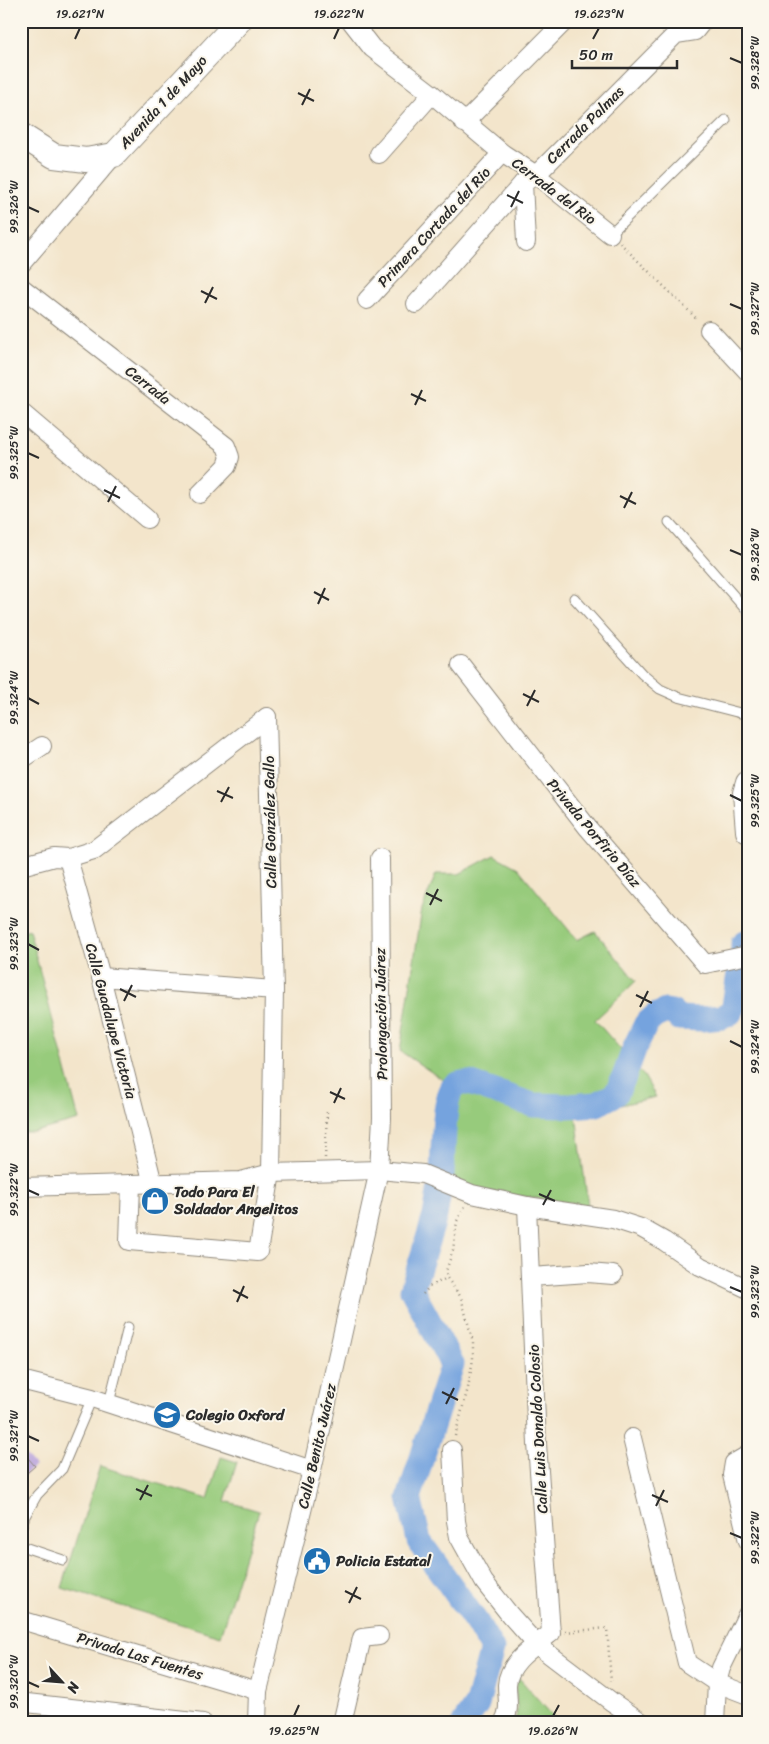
<svg xmlns="http://www.w3.org/2000/svg" width="769" height="1744" font-family="Sriracha,sans-serif">
	<rect width="100%" height="100%" fill="#fbf7ec"/>
	<filter id="ink" filterUnits="userSpaceOnUse"><feTurbulence type="fractalNoise" baseFrequency=".02" numOctaves="2"/><feDisplacementMap in="SourceGraphic" scale="10" xChannelSelector="R" yChannelSelector="G"/><feConvolveMatrix kernelMatrix="1 2 1 2 8 2 1 2 1" color-interpolation-filters="sRGB"/></filter>
	<filter id="wash" filterUnits="userSpaceOnUse"><feTurbulence type="fractalNoise" baseFrequency=".0096" numOctaves="4" result="noise"/><feDisplacementMap in="SourceGraphic" scale="20" xChannelSelector="R" yChannelSelector="G"/><feGaussianBlur stdDeviation="1.12" result="paint"/><feColorMatrix in="noise" values="0 0 0 0 0 0 0 0 0 0 0 0 0 0 0 0 0 1.4 0 .05"/><feComposite in="paint" operator="in"/></filter>
	<g filter="url(#wash)">
		<rect width="100%" height="100%" fill="#f3e5cb"/>
		<!-- green -->
		<g fill="#97cb7c" stroke="#617b54">
			<path d="M494 855 518 868 577 940 595 931 636 981 595 1020 644 1076 656 1097 576 1115 588 1205 482 1191 434 1171 446 1082 400 1051 422 909 436 874H459Z"/>
			<path d="M29 930 79 1120 34 1132H21V933Z"/>
			<path d="M221 1457 237 1462 225 1501 259 1511 220 1636 62 1588 100 1466 208 1499Z"/>
			<path d="M519 1678 559 1723H513C523 1710 510 1691 519 1678Z"/>
		</g>
		<g fill="none" stroke-linecap="round" stroke-linejoin="round">
			<!-- river -->
			<g stroke="#74a3de" stroke-width="25">
				<path d="M743 955V944L748 941"/>
				<path d="M442 1174C443 1156 443 1097 454 1086 459 1082 464 1083 469 1083L533 1105 568 1106 597 1104 616 1094 624 1077 635 1047 646 1024 655 1016 666 1011 672 1012 679 1018 702 1019 722 1017 730 1013 734 1006 740 967"/>
				<path d="M439 1192 435 1216 412 1290 452 1364 409 1498 419 1541 477 1623 492 1649 477 1704 464 1723"/>
			</g>
		</g>
		<g id="blocks">
			<!-- building -->
			<path fill="#b7a1db" d="M21 1450 35 1466 21 1478Z"/>
		</g>
	</g>
	<g filter="url(#ink)">
		<use href="#blocks" fill-opacity="0" stroke="#8f887b" stroke-width="1"/>
		<g fill="none" stroke-linecap="round" stroke-linejoin="round">
			<defs>
				<g id="service">
					<path d="M610 234 726 120"/>
					<path d="M669 522 748 612"/>
					<path d="M574 598 642 674 660 689 678 697 748 715"/>
					<path d="M109 1403 128 1327"/>
					<path d="M21 1529 25 1516 37 1495 62 1469 92 1398"/>
					<path d="M21 1546 63 1560"/>
				</g>
				<g id="minor">
					<path d="M351 21 372 48 432 94 502 153 536 175 610 234"/>
					<path d="M464 123 565 21"/>
					<path d="M379 154 432 94"/>
					<path d="M526 242 523 183 536 175 676 34 695 31 703 21"/>
					<path d="M21 264 114 155"/>
					<path d="M21 287 226 446 230 457 227 466 200 494"/>
					<path d="M367 300 502 153"/>
					<path d="M416 304 523 183"/>
					<path d="M709 330 748 372"/>
					<path d="M21 412 147 519"/>
					<path d="M461 665 588 828 705 964 748 955"/>
					<path d="M21 760 42 746"/>
					<path d="M68 858 101 977 153 1184"/>
					<path d="M21 866 54 857 68 858 94 850 267 717"/>
					<path d="M101 977 274 990"/>
					<path d="M131 1184 129 1241 258 1252 271 1173 274 990 267 717"/>
					<path d="M21 1187 241 1181 271 1173 379 1170 423 1174 472 1194 527 1206 613 1219 641 1228 664 1241 700 1266 748 1289"/>
					<path d="M531 1277 588 1273 613 1275"/>
					<path d="M21 1380 92 1398 312 1470"/>
					<path d="M632 1438 687 1663 717 1683 748 1695"/>
					<path d="M452 1450 456 1521 459 1537 484 1582 510 1615 537 1645 612 1702 643 1723"/>
					<path d="M748 1455 734 1463 732 1475 748 1541"/>
					<path d="M21 1620 258 1691"/>
					<path d="M27 1703 203 1723"/>
					<path d="M257 1723 258 1691 312 1470 379 1170 382 1118 380 858"/>
					<path d="M342 1723 362 1638 379 1636"/>
					<path d="M503 1723C511 1710 507 1699 507 1685 508 1662 535 1646 551 1633L537 1444 527 1206"/>
					<path d="M715 1723 717 1683 721 1668 748 1613"/>
				</g>
				<g id="secondary">
					<path d="M21 135 54 156 86 160 114 155 239 21"/>
					<path d="M748 783 745 793 748 831"/>
				</g>
			</defs>
			<!-- service casing -->
			<use href="#service" stroke="#8f887b" stroke-width="11"/>
			<!-- minor casing -->
			<use href="#minor" stroke="#8f887b" stroke-width="20"/>
			<!-- secondary casing -->
			<use href="#secondary" stroke="#8f887b" stroke-width="26"/>
			<!-- path -->
			<g stroke="#8f887b" stroke-width="2.5" stroke-dasharray="1 4" stroke-linecap="butt">
				<path d="M620 243 698 320"/>
				<path d="M325 1158 327 1111"/>
				<path d="M423 1294 429 1287 447 1278"/>
				<path d="M455 1436 468 1388 473 1359V1342L461 1297 447 1278 446 1271 453 1250 457 1221 465 1206"/>
				<path d="M565 1632 607 1628 611 1681"/>
			</g>
			<!-- service -->
			<use href="#service" stroke="#fff" stroke-width="9"/>
			<!-- minor -->
			<use href="#minor" stroke="#fff" stroke-width="18"/>
			<!-- secondary -->
			<use href="#secondary" stroke="#fff" stroke-width="24"/>
		</g>
	</g>
	<!-- ticks -->
	<path fill="none" stroke="#2b2b2b" stroke-width="2" d="M75 39 80 28M334 39 339 28M593 39 599 28M730 58 742 63M298 93 314 101M302 105 310 89M507 195 523 203M28 207 39 212M511 207 519 191M201 291 217 299M205 303 213 287M730 304 742 309M411 394 426 401M415 405 422 390M28 453 39 458M104 490 120 498M620 496 636 504M108 502 116 486M624 508 632 492M730 550 742 555M314 592 329 600M318 604 325 588M523 694 539 702M28 698 39 704M527 706 535 690M217 791 233 798M730 795 742 801M221 802 229 787M426 893 442 901M430 905 438 889M28 944 39 950M120 989 136 997M636 995 652 1003M124 1001 132 985M640 1007 648 991M730 1041 742 1047M330 1092 345 1099M334 1103 341 1088M28 1190 39 1195M539 1194 555 1201M543 1205 551 1190M730 1287 742 1292M233 1290 248 1298M237 1302 244 1286M442 1392 458 1400M446 1404 454 1388M28 1436 39 1441M136 1489 152 1496M652 1495 668 1502M140 1500 148 1485M656 1506 664 1490M730 1533 742 1538M345 1591 361 1599M349 1603 357 1587M28 1682 39 1687M294 1716 299 1705M553 1716 559 1705"/>
	<!-- icons -->
	<defs>
		<symbol id="shop-disc" viewBox="-11 -11 22 22"><circle r="9.5" fill="#1f6fb2" stroke="#fbf7ec"/><path d="M-5-2.5h2.3a2.7 3.5 0 0 1 5.4 0H5L5.5 6h-11ZM-1.5-2.5h3a1.5 2.3 0 0 0-3 0Z" fill="#fff"/></symbol>
		<symbol id="school-disc" viewBox="-11 -11 22 22"><circle r="9.5" fill="#1f6fb2" stroke="#fbf7ec"/><path d="M0-5L7-2L0 1L-7-2ZM-4 1L0 2.5L4 1V4Q0 6-4 4Z" fill="#fff"/></symbol>
		<symbol id="civic-disc" viewBox="-11 -11 22 22"><circle r="9.5" fill="#1f6fb2" stroke="#fbf7ec"/><path d="M-.6-6.5H3V-4.5H.6V-3L4-1V1h2V6H-6V1h2V-1L-.6-3ZM-1.2 2.5V6h2.4V2.5Z" fill="#fff"/></symbol>
	</defs>
	<g fill-rule="evenodd">
		<use href="#shop-disc" x="139" y="1185" width="32" height="32"/>
		<use href="#school-disc" x="151" y="1399" width="32" height="32"/>
		<use href="#civic-disc" x="301" y="1545" width="32" height="32"/>
	</g>
	<g text-anchor="middle" stroke-width="4" stroke-linejoin="round" paint-order="stroke">
		<!-- street labels -->
		<g font-size="15" fill="#2b2b2b" stroke="#fbf7ec">
			<text transform="translate(163 102) rotate(-47)" y="5">Avenida 1 de Mayo</text>
			<text transform="translate(585 125) rotate(-45)" y="5">Cerrada Palmas</text>
			<text transform="translate(554 191) rotate(37)" y="5">Cerrada del Rio</text>
			<text transform="translate(434 227) rotate(-47)" y="5">Primera Cortada del Rio</text>
			<text transform="translate(148 385) rotate(38)" y="5">Cerrada</text>
			<text transform="translate(270 822) rotate(-91)" y="5">Calle González Gallo</text>
			<text transform="translate(594 833) rotate(50)" y="5">Privada Porfirio Díaz</text>
			<text transform="translate(381 1014) rotate(-91)" y="5">Prolongación Juárez</text>
			<text transform="translate(111 1021) rotate(75)" y="5">Calle Guadalupe Victoria</text>
			<text transform="translate(538 1429) rotate(-93)" y="5">Calle Luis Donaldo Colosio</text>
			<text transform="translate(317 1446) rotate(-77)" y="5">Calle Benito Juárez</text>
			<text transform="translate(140 1656) rotate(17)" y="5">Privada Las Fuentes</text>
		</g>
		<!-- poi labels -->
		<g font-size="15" font-weight="bold" fill="#2b2b2b" stroke="#fbf7ec" text-anchor="start">
			<text x="174" y="1197">Todo Para El<tspan x="174" dy="17">Soldador Angelitos</tspan></text>
			<text x="186" y="1420">Colegio Oxford</text>
			<text x="336" y="1566">Policia Estatal</text>
		</g>
	</g>
	<!-- margin -->
	<rect width="769" height="1744" fill="none" stroke="#fbf7ec" stroke-width="55"/>
	<!-- north arrow -->
	<g transform="translate(62 1682) rotate(116)" stroke="#fbf7ec" stroke-width="4" paint-order="stroke">
	<path d="M0-4L9 19L0 12L-9 19Z" fill="#2b2b2b"/>
	<text y="-8" font-size="14" font-weight="bold" text-anchor="middle" fill="#2b2b2b">N</text>
	</g>
	<!-- scale -->
	<path d="M572 60v8h105v-8" fill="none" stroke="#2b2b2b" stroke-width="2.5"/>
	<text x="579" y="60" font-size="15" fill="#2b2b2b" stroke="#fbf7ec" stroke-width="4" paint-order="stroke">50 m</text>
	<rect x="28" y="28" width="714" height="1688" fill="none" stroke="#2b2b2b" stroke-width="2"/>
	<g font-size="12" text-anchor="middle" fill="#2b2b2b">
		<text x="80" y="18">19.621°N</text>
		<text x="339" y="18">19.622°N</text>
		<text x="599" y="18">19.623°N</text>
		<text transform="translate(755 63) rotate(-90)" y="4">99.328°W</text>
		<text transform="translate(14 207) rotate(-90)" y="4">99.326°W</text>
		<text transform="translate(755 309) rotate(-90)" y="4">99.327°W</text>
		<text transform="translate(14 453) rotate(-90)" y="4">99.325°W</text>
		<text transform="translate(755 555) rotate(-90)" y="4">99.326°W</text>
		<text transform="translate(14 698) rotate(-90)" y="4">99.324°W</text>
		<text transform="translate(755 801) rotate(-90)" y="4">99.325°W</text>
		<text transform="translate(14 944) rotate(-90)" y="4">99.323°W</text>
		<text transform="translate(755 1047) rotate(-90)" y="4">99.324°W</text>
		<text transform="translate(14 1190) rotate(-90)" y="4">99.322°W</text>
		<text transform="translate(755 1292) rotate(-90)" y="4">99.323°W</text>
		<text transform="translate(14 1436) rotate(-90)" y="4">99.321°W</text>
		<text transform="translate(755 1538) rotate(-90)" y="4">99.322°W</text>
		<text transform="translate(14 1682) rotate(-90)" y="4">99.320°W</text>
		<text x="294" y="1735">19.625°N</text>
		<text x="553" y="1735">19.626°N</text>
	</g>
</svg>
